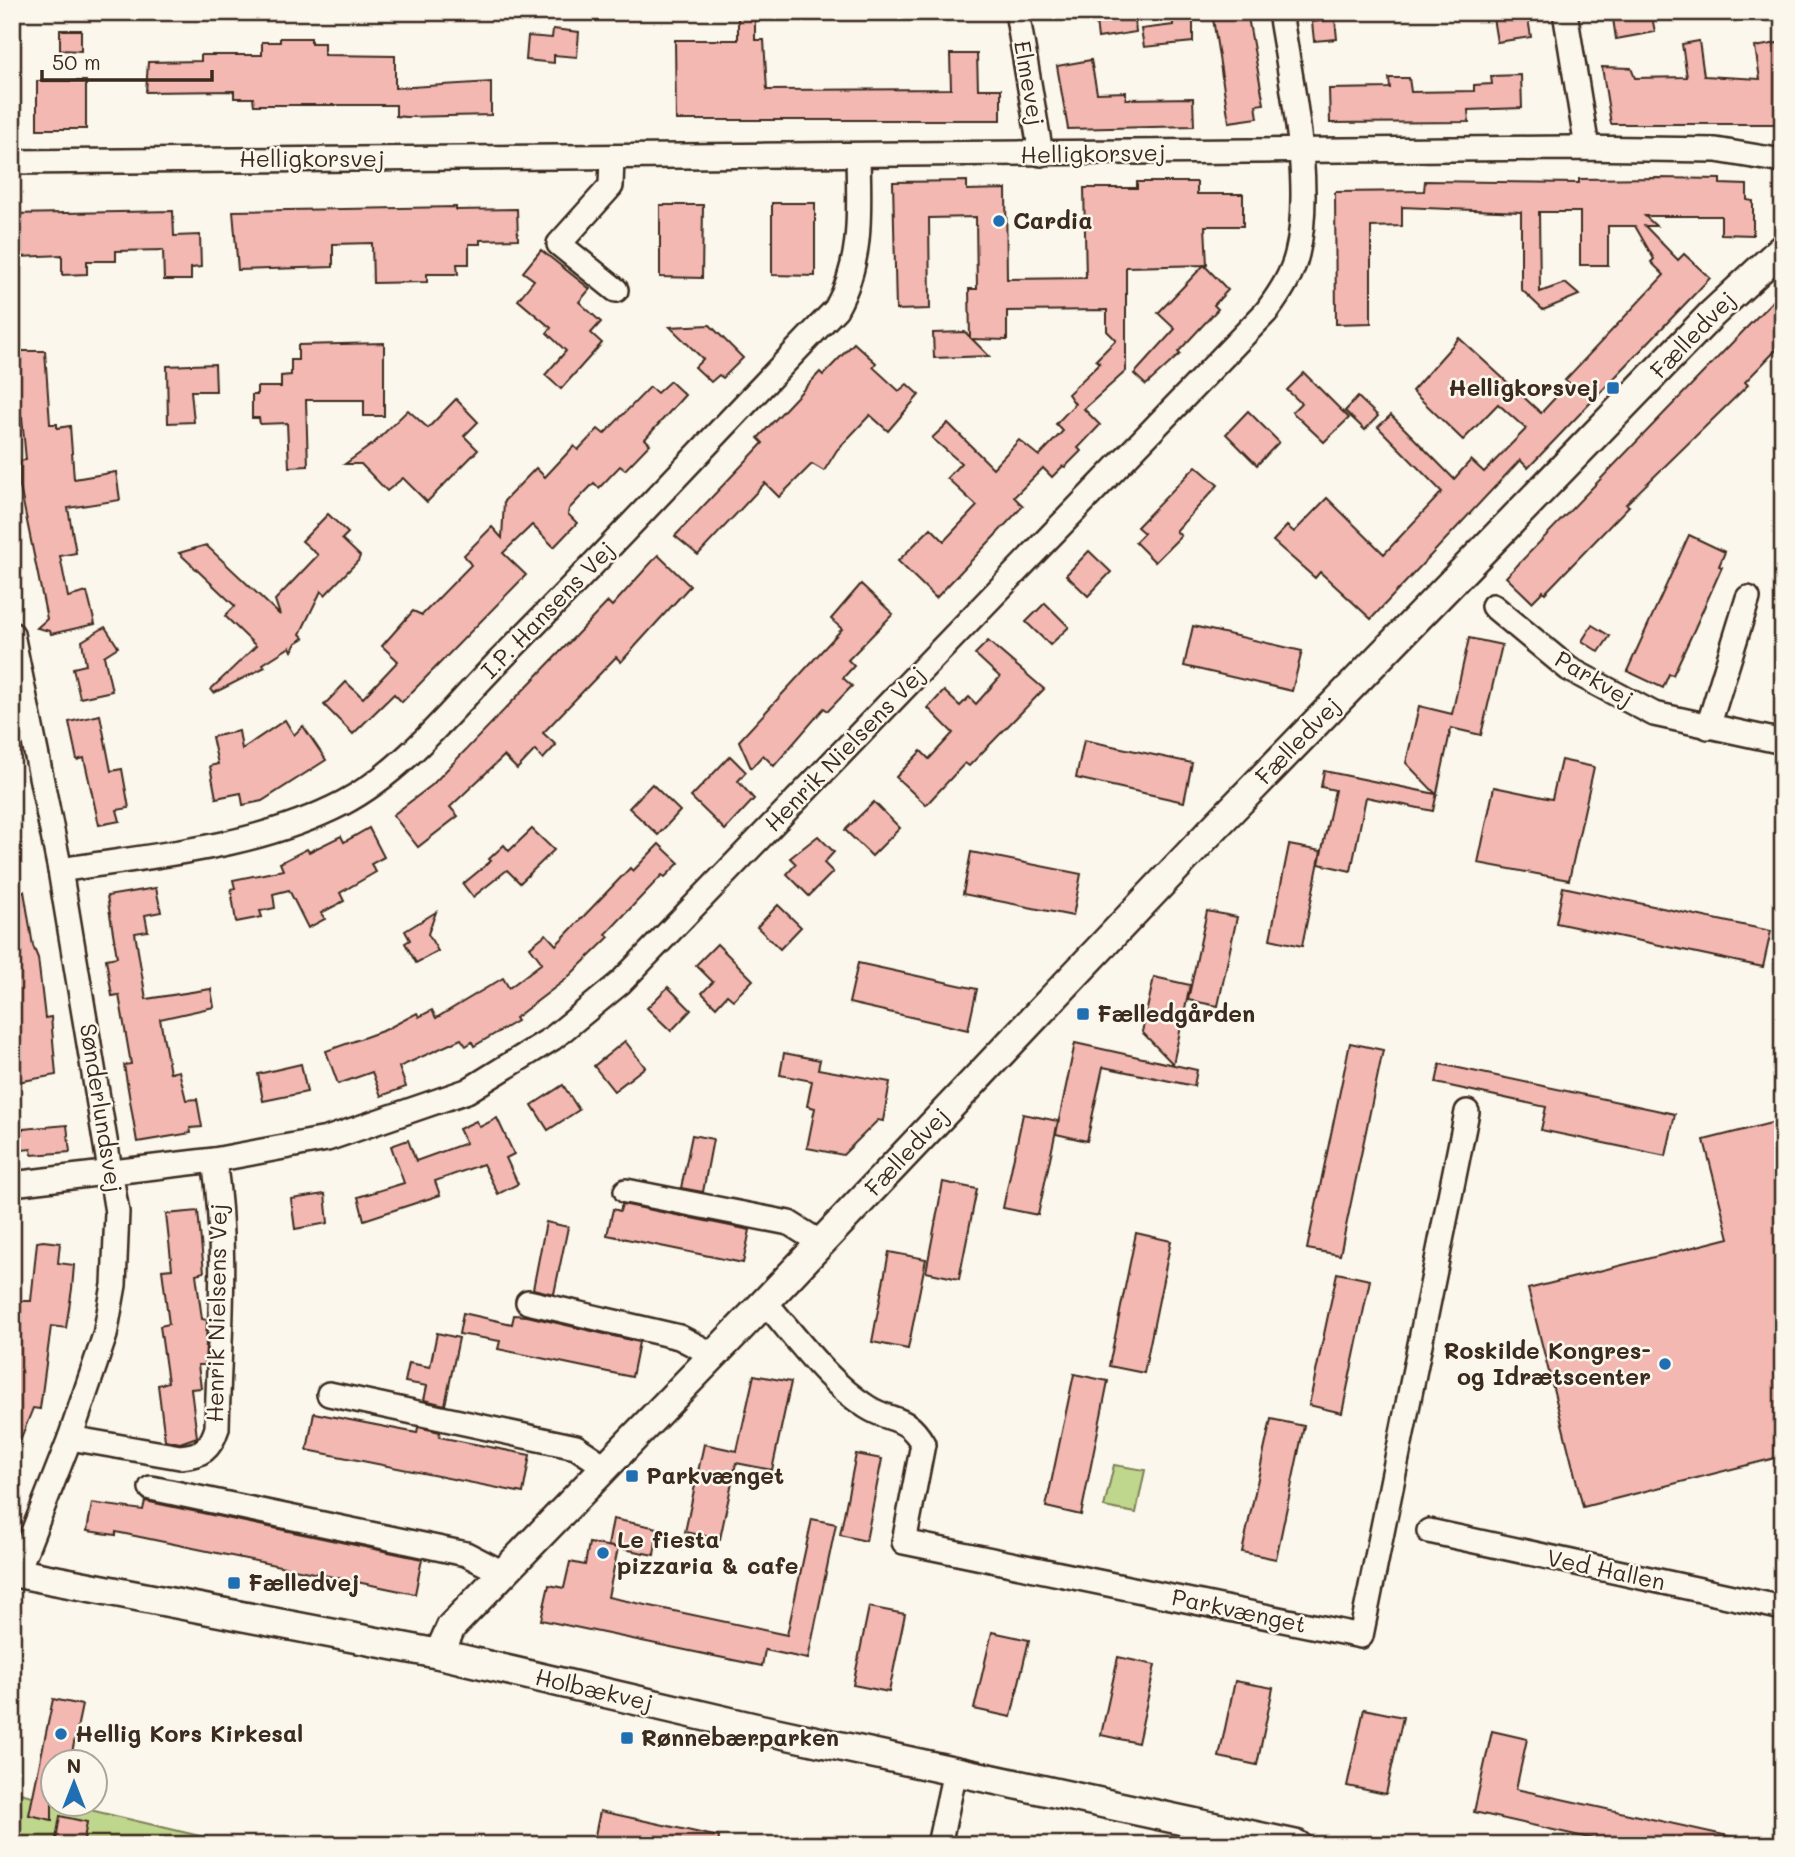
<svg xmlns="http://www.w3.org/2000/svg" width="1795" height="1857" font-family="Mali,sans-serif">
	<rect width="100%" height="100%" fill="#fbf7ec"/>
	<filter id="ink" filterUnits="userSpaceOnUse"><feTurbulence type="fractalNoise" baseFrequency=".0143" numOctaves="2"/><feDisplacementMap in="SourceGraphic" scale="14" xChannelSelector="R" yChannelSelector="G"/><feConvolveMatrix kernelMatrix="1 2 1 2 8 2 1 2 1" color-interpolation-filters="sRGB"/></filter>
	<g filter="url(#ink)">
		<!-- green -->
		<g fill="#bfd78d" stroke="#7d8056" stroke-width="2">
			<path d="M1114 1465 1145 1470 1136 1513 1104 1507Z"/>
			<path d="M12 1791 52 1801V1804L69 1805 238 1845H12Z"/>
		</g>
		<!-- building -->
		<g fill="#f3b8b1" stroke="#3b2a1e" stroke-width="2">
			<path d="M738 12H755V40H764L767 90 951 89 950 54H977L978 89H1001V120H676L675 40H738Z"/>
			<path d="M1095 12H1134L1136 32 1098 38Z"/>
			<path d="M1212 12H1247L1264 104 1256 105 1258 118 1229 122Z"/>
			<path d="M1492 12H1527L1531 37 1497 42Z"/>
			<path d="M1612 12H1651L1655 32 1616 39Z"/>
			<path d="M1193 17V42L1144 47 1141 29 1173 25V20Z"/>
			<path d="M1335 19 1337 39 1314 41 1312 22Z"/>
			<path d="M553 29 579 32 577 57 554 55V63L526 60 528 36 552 38Z"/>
			<path d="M60 30H81V51L60 50Z"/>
			<path d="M280 38H311V43H324V55L395 56V88L491 82V115L406 117 396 116V105H254L253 98H234V91L146 92 148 62 201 61V55H262V42H280Z"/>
			<path d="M1699 41 1704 76 1760 79 1755 47 1783 42V124H1611L1602 67 1631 68 1635 78 1687 77 1682 44Z"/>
			<path d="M1091 60 1097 93 1126 92V99L1193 98 1194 126 1068 129 1057 66Z"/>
			<path d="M1521 75 1522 108 1468 110 1469 122 1330 123 1329 89 1390 88 1389 78H1409L1411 92 1474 91V85L1492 84 1491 76Z"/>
			<rect x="37" y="81" width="49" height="48"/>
			<path d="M1658 178 1720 179V184L1747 185V200L1753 201V235L1721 234V216H1645L1656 226H1645L1678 260 1684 254 1710 278 1528 468 1520 460 1371 619 1320 572 1315 578 1273 541 1287 526 1294 532 1327 498 1384 554 1442 492 1378 427 1391 415 1454 479 1471 460 1484 472 1526 429 1498 404 1463 440 1412 391 1459 338 1541 413 1569 383 1565 380 1664 275 1651 262 1654 259 1635 226H1608V265H1580V212H1539L1540 292 1565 283 1579 295 1543 310 1521 289V212L1402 207V226L1371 227V323L1336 324 1335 192 1424 191 1425 181 1579 183V179Z"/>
			<path d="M967 181V190L1006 189 1007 279 1086 278 1084 188H1137V182H1197V194H1243V226H1205L1207 265 1126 267V371L1084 409 1100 425 1078 448 1081 451 1065 467 1063 466 1052 477 1043 468 1014 497 1023 506 936 598 898 561 931 528 944 541 977 506 947 478 961 463 932 438 948 423 993 468 1019 440 1039 456 1063 431 1056 424 1075 404 1068 394 1100 363 1096 360 1116 340 1107 331V310L1007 311V340L972 339 989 356 934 358 933 333 965 332 970 337 969 289H977L976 217 929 218 930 309 896 310 893 182Z"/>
			<path d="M772 203H815V276L772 275Z"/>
			<path d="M660 205H703L702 278 660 277Z"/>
			<path d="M456 207V210L517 209 518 239 480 240V244H469V264H457L458 274H427V282L373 283 372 243 333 244V267L238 270 233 211Z"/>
			<path d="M173 211 174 236 200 235 201 267 191 268V280H164L163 250 116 251V261H87V274L62 275V255L19 257 18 243H12V214Z"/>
			<path d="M541 250 590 289 579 302 601 322 591 333 602 343 561 389 545 375 566 351 547 333 551 328 518 300 534 280 523 272Z"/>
			<path d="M1204 265 1228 290 1214 305 1218 309 1178 352 1180 354 1146 385 1134 374 1175 329 1158 313Z"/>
			<path d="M1783 290V343L1745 382 1748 385 1626 504 1629 506 1545 593 1543 591 1532 602 1506 577Z"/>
			<path d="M710 325 743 358 723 378 719 375 711 382 695 367 703 359 670 327Z"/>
			<path d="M384 343V416H364V400H306L308 466 289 467 287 423 260 424 259 418H252V395H257V387H281V376L291 375V360H298V345Z"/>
			<path d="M854 343 876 363 873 367 899 391 907 384 919 395 888 431 870 415 837 450 824 471 812 464 779 497 765 483 698 555 675 536 763 443 758 438 820 372 823 375Z"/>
			<path d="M17 351H45L50 424H57V428L70 426 74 479 116 472 120 500 68 508 76 553 60 556 68 597 87 592 95 624 51 634 50 631 37 628 47 619 20 487V461L26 460 22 417H14L12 399V387L17 386Z"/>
			<path d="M215 364 216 391H191L194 422 168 423 167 366Z"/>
			<path d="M1304 373 1349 418 1324 442 1292 412 1301 403 1287 390Z"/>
			<path d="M670 381 685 395 645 439 650 444 625 470 620 466 599 488 594 483 569 509 568 514 577 523 554 547 532 525 503 553 526 575 402 702 394 694 353 734 324 705 346 682 363 698 398 661 382 646 413 611 422 615 471 565 464 555 492 527 502 538 504 501 536 468 545 477 574 446 578 450 598 429 604 434 650 387 657 393Z"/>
			<path d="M1358 397 1378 416 1365 430 1345 411Z"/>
			<path d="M456 399 478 422 464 436 478 450 427 502 403 478 387 491 361 464H345L374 443 408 410 428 428Z"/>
			<path d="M1248 411 1279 442 1257 465 1226 434Z"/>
			<path d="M1196 466 1218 485 1176 531 1181 536 1155 562 1135 542 1144 533 1137 527Z"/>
			<path d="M328 514 348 533 342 539 360 556 358 561 325 595 321 591 300 634 304 638 296 643 292 651 290 647 263 664 265 667 214 693 211 689 256 646 225 616 235 606 179 553 206 545 280 615 275 600 318 555 302 541Z"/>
			<path d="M1689 535 1725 552 1719 566 1722 567 1694 630 1673 675 1669 674 1663 688 1627 671Z"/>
			<path d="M1089 551 1111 572 1088 596 1066 575Z"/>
			<path d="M658 555 690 586 621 662 616 657 543 733 556 745 543 759 535 750 517 769 504 756 450 807 458 816 418 847 393 815 432 785 608 602 612 606Z"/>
			<path d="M861 584 893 614 848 660 854 666 843 678 852 686 828 711 824 708 774 766 763 755 751 768 739 741 842 629 831 619Z"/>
			<path d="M1045 603 1069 627 1050 645 1026 622Z"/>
			<path d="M1592 625 1610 636 1599 652 1582 641Z"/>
			<path d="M1193 626 1302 651 1292 691 1184 666Z"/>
			<path d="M105 627 118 647 104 656 112 691 80 698 73 668 86 665 82 641Z"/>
			<path d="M1469 638 1502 645 1481 735 1451 728 1433 811 1366 797 1351 871 1319 864 1335 790 1321 787 1324 771 1436 794 1406 763 1419 706 1452 714Z"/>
			<path d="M988 641 1044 689 969 766 965 763 926 805 896 777 921 751 929 759 953 733 928 708 944 691 960 706 969 697 976 704 1000 677 975 654Z"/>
			<path d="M100 715 111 771 122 769 129 808 117 810 120 821 99 825 84 758 77 760 69 722Z"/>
			<path d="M285 720 294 735 303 726 326 760 262 801 243 805 241 793 216 798 210 766 218 764 212 737 239 731 242 749Z"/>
			<path d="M1084 740 1192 763 1184 802 1076 778Z"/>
			<path d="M730 756 746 772 738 781 754 799 725 830 691 797Z"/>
			<path d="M1561 760 1594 767 1569 880 1478 863 1494 787 1552 799Z"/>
			<path d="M652 784 680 811 658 835 629 808Z"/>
			<path d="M874 802 900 828 872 856 845 830Z"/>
			<path d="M369 828 384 857 371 864 376 872 340 893 344 901 321 913 325 919 308 928 289 890 273 894 275 908 260 911 262 917 236 922 231 889 235 888 233 880 283 870 280 863 307 849 309 852 341 836 344 842Z"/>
			<path d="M532 829 554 850 520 883 507 870 473 897 463 884 491 861 489 859 504 845 509 851Z"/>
			<path d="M818 836 834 852 824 863 833 872 809 896 787 874 796 864 790 858Z"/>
			<path d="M659 844 679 863 665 877 662 875 606 934 609 937 565 980 515 1018 517 1021 474 1046 472 1042 466 1046 461 1039 399 1067 406 1087 381 1096 372 1072 338 1084 326 1051 385 1030 417 1013 419 1017 432 1010 436 1018 503 978 509 988 542 963 530 947 546 934 556 945 630 868 633 871Z"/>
			<path d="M1289 845 1321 851 1302 946 1270 939Z"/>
			<path d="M971 852 1081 874 1073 916 963 894Z"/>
			<path d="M1563 887 1771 931 1763 967 1556 923Z"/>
			<path d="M156 888 161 912 145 915 148 931 135 933 146 999 211 989 214 1007 160 1019 170 1073 179 1071 186 1100 197 1099 202 1127 190 1128 191 1133 137 1142 124 1065 131 1064 119 995 112 996 106 959 117 957 107 896Z"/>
			<path d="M24 891 33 946 38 958 45 1018 51 1017 56 1075 12 1083V1033H15L12 1010V892Z"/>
			<path d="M778 905 801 927 780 949 757 927Z"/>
			<path d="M1207 911 1237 917 1218 1006 1188 1000Z"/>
			<path d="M436 912 428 934 438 951 416 963 405 943 410 940 405 931Z"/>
			<path d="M717 944 753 980 733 1000 727 995 716 1007 702 993 713 982 696 965Z"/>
			<path d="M858 963 977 989 968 1030 849 1003Z"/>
			<path d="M1154 977 1190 985 1173 1064 1142 1032Z"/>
			<path d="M668 987 691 1010 671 1031 647 1008Z"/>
			<path d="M625 1041 645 1067 614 1091 594 1066Z"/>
			<path d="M1075 1043 1197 1070 1194 1086 1103 1067 1087 1141 1056 1134Z"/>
			<path d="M1350 1043 1383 1050 1340 1255 1307 1249Z"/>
			<path d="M784 1053 820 1060 818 1069 890 1082 883 1121 878 1120 843 1155 807 1148 815 1108 807 1106 812 1081 780 1075Z"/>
			<path d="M301 1064 307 1092 263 1101 258 1074Z"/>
			<path d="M1440 1064 1675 1114 1666 1156 1541 1130 1546 1107 1436 1083Z"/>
			<path d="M563 1085 579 1110 548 1130 532 1105Z"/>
			<path d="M1023 1114 1058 1121 1038 1215 1003 1208Z"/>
			<path d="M497 1118 514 1154 506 1158 518 1184 498 1194 483 1164 435 1181 440 1195 364 1220 358 1197 404 1183 391 1146 408 1140 416 1161 466 1143 459 1129 476 1121 480 1127Z"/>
			<path d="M1783 1120V1456L1583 1507 1528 1289 1729 1238 1704 1140Z"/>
			<path d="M67 1125 70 1152 32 1155 31 1149 12 1151V1130Z"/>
			<path d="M692 1135 713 1139 703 1192 681 1188Z"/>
			<path d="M943 1182 977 1189 959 1279 926 1272Z"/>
			<path d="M325 1194 328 1223 295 1229 291 1199Z"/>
			<path d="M622 1204 750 1230 743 1263 607 1235 613 1209 620 1211Z"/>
			<path d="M198 1211 204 1272 196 1274 202 1319 207 1320 205 1365H198L201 1388 191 1389 197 1437 180 1443 165 1440 158 1385 168 1382 160 1326 169 1324 162 1270 172 1269 166 1214Z"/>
			<path d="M546 1222 568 1227 554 1294 533 1289Z"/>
			<path d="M1136 1233 1171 1241 1144 1373 1109 1366Z"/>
			<path d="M43 1241 60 1243 58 1263 74 1265 72 1289 66 1328 51 1326 40 1409 33 1408 13 1458 15 1365H12V1301H31L37 1242Z"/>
			<path d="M889 1252 926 1259 908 1349 872 1342Z"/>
			<path d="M1337 1273 1370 1280 1342 1413 1309 1405Z"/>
			<path d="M463 1313 512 1324 514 1315 527 1316 639 1342 632 1377 498 1349 500 1341 459 1334Z"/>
			<path d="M437 1333 459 1338 445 1405 424 1400 427 1386 405 1382 409 1363 430 1367Z"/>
			<path d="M1074 1374 1108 1381 1081 1515 1046 1507Z"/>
			<path d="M754 1375 791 1382 772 1470 736 1463 720 1539 685 1532 704 1444 737 1451Z"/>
			<path d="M314 1413 417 1433 418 1427 440 1432 439 1437 530 1455 523 1493 307 1450Z"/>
			<path d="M1271 1419 1304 1426 1276 1559 1242 1552Z"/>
			<path d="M856 1454 882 1459 866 1541 840 1535Z"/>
			<path d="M145 1501 422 1559 415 1594 116 1532V1535L87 1531 92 1503 143 1510Z"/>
			<path d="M613 1519 658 1528 654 1555 608 1546Z"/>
			<path d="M812 1519 836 1524 808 1659 765 1650 762 1666 541 1620 549 1585 564 1588 570 1562 585 1565 589 1543 618 1548 608 1597 787 1635Z"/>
			<path d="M869 1607 905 1614 889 1692 853 1685Z"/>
			<path d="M992 1632 1029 1640 1011 1717 974 1709Z"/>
			<path d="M1118 1657 1155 1665 1138 1743 1101 1735Z"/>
			<path d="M1235 1681 1273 1688 1257 1765 1219 1757Z"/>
			<path d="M53 1699 82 1705 70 1762H52V1820L29 1815Z"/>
			<path d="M1364 1709 1403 1717 1386 1794 1347 1786Z"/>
			<path d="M1492 1731 1527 1739 1516 1789 1733 1837V1845H1620L1474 1812Z"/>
			<path d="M600 1811 719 1837 718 1845H593Z"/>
			<path d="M60 1816 87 1822 83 1845H55Z"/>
		</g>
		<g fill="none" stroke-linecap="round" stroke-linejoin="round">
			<defs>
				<g id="minor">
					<path d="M1017 12 1041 154"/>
					<path d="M1565 12 1587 148"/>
					<path d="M612 158 611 186 559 244 616 290"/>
					<path d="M12 162 1573 148 1716 150 1783 161"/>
					<path d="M1493 606 1569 669 1654 714 1783 742"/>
					<path d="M12 634 60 870 117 1212 114 1285 105 1335 70 1438 17 1573"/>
					<path d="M1708 727 1748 598"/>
					<path d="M60 870C155 855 256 848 343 803 404 771 451 710 499 661 613 546 723 426 836 309 863 261 859 210 858 156"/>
					<path d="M12 1184 214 1160 327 1139 467 1091 553 1038 620 983 1267 311C1280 293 1292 275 1297 254 1314 184 1291 83 1280 12"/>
					<path d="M626 1191 789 1223 821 1243"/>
					<path d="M528 1302 679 1337 714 1355"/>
					<path d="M765 1302C796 1337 827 1382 867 1407 892 1423 906 1414 923 1444L904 1542 1361 1636 1467 1112"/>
					<path d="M329 1394 576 1447 606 1467"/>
					<path d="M70 1438 180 1457C202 1455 210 1450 217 1428 219 1338 228 1249 214 1160"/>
					<path d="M151 1488 466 1554 503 1573"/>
					<path d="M1429 1531 1783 1608"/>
					<path d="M939 1845 955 1771"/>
				</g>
				<g id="tertiary">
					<path d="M12 1572 439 1654 760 1729 1297 1845"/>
					<path d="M439 1654 451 1627 765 1302 1212 830 1712 314 1783 248"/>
				</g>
			</defs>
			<!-- minor casing -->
			<use href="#minor" stroke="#3b2a1e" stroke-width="28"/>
			<!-- tertiary casing -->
			<use href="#tertiary" stroke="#3b2a1e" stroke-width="33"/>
			<!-- minor -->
			<use href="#minor" stroke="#fbf7ec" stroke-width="23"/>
			<!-- tertiary -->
			<use href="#tertiary" stroke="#fbf7ec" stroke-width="28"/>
		</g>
	</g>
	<!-- markers -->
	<g fill="#1f6fb2" stroke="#fbf7ec" stroke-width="2.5">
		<circle cx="999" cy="221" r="7"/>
		<rect x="1606" y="381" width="14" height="14" rx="3.5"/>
		<rect x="1076" y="1007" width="14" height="14" rx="3.5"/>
		<circle cx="1665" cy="1364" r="7"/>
		<rect x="625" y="1469" width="14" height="14" rx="3.5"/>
		<circle cx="603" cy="1553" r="7"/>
		<rect x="227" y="1576" width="14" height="14" rx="3.5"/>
		<circle cx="61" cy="1734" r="7"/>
		<rect x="620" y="1731" width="14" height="14" rx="3.5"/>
	</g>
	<g text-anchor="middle" stroke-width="5" stroke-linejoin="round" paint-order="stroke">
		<!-- street labels -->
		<g font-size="23" fill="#3b2a1e" stroke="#fbf7ec">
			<text transform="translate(1029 83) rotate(80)" y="8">Elmevej</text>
			<text transform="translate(1093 154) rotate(-1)" y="8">Helligkorsvej</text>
			<text x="312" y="167">Helligkorsvej</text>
			<text transform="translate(1693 335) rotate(-46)" y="8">Fælledvej</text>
			<text transform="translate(548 610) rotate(-46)" y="8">I.P. Hansens Vej</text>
			<text transform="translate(1594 679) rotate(31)" y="8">Parkvej</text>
			<text transform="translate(1298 741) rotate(-46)" y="8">Fælledvej</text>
			<text transform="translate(845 749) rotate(-46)" y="8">Henrik Nielsens Vej</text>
			<text transform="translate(101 1108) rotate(81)" y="8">Sønderlundsvej</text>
			<text transform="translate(907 1152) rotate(-47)" y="8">Fælledvej</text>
			<text transform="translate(217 1313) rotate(-89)" y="8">Henrik Nielsens Vej</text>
			<text transform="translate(1606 1570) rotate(12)" y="8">Ved Hallen</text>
			<text transform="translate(1239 1611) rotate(12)" y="8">Parkvænget</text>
			<text transform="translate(594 1690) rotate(13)" y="8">Holbækvej</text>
		</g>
		<!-- poi labels -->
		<g font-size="23" font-weight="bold" fill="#3b2a1e" stroke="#fbf7ec" text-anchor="start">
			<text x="1013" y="229">Cardia</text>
			<text x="1599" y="396" text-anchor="end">Helligkorsvej</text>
			<text x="1097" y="1022">Fælledgården</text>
			<text x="1651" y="1359" text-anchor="end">Roskilde Kongres-<tspan x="1651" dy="26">og Idrætscenter</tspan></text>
			<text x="646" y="1484">Parkvænget</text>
			<text x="617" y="1548">Le fiesta<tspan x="617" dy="26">pizzaria &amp; cafe</tspan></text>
			<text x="248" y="1591">Fælledvej</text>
			<text x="75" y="1742">Hellig Kors Kirkesal</text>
			<text x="641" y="1746">Rønnebærparken</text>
		</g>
	</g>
	<!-- margin -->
	<rect width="1795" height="1857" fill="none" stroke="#fbf7ec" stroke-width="42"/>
	<rect x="21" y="21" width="1753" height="1815" fill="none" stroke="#3b2a1e" stroke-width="2.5" filter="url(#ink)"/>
	<!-- north arrow -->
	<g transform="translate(74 1783)"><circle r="33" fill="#fbf7ec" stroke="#aea59a" stroke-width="2"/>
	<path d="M0-5L12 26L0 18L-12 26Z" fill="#1f6fb2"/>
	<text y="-10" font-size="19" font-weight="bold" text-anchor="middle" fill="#3b2a1e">N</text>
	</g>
	<!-- scale -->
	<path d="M42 70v10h170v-10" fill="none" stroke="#3b2a1e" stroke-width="3.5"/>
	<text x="52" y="70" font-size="21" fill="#3b2a1e" stroke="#fbf7ec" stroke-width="5" paint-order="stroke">50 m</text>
</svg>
